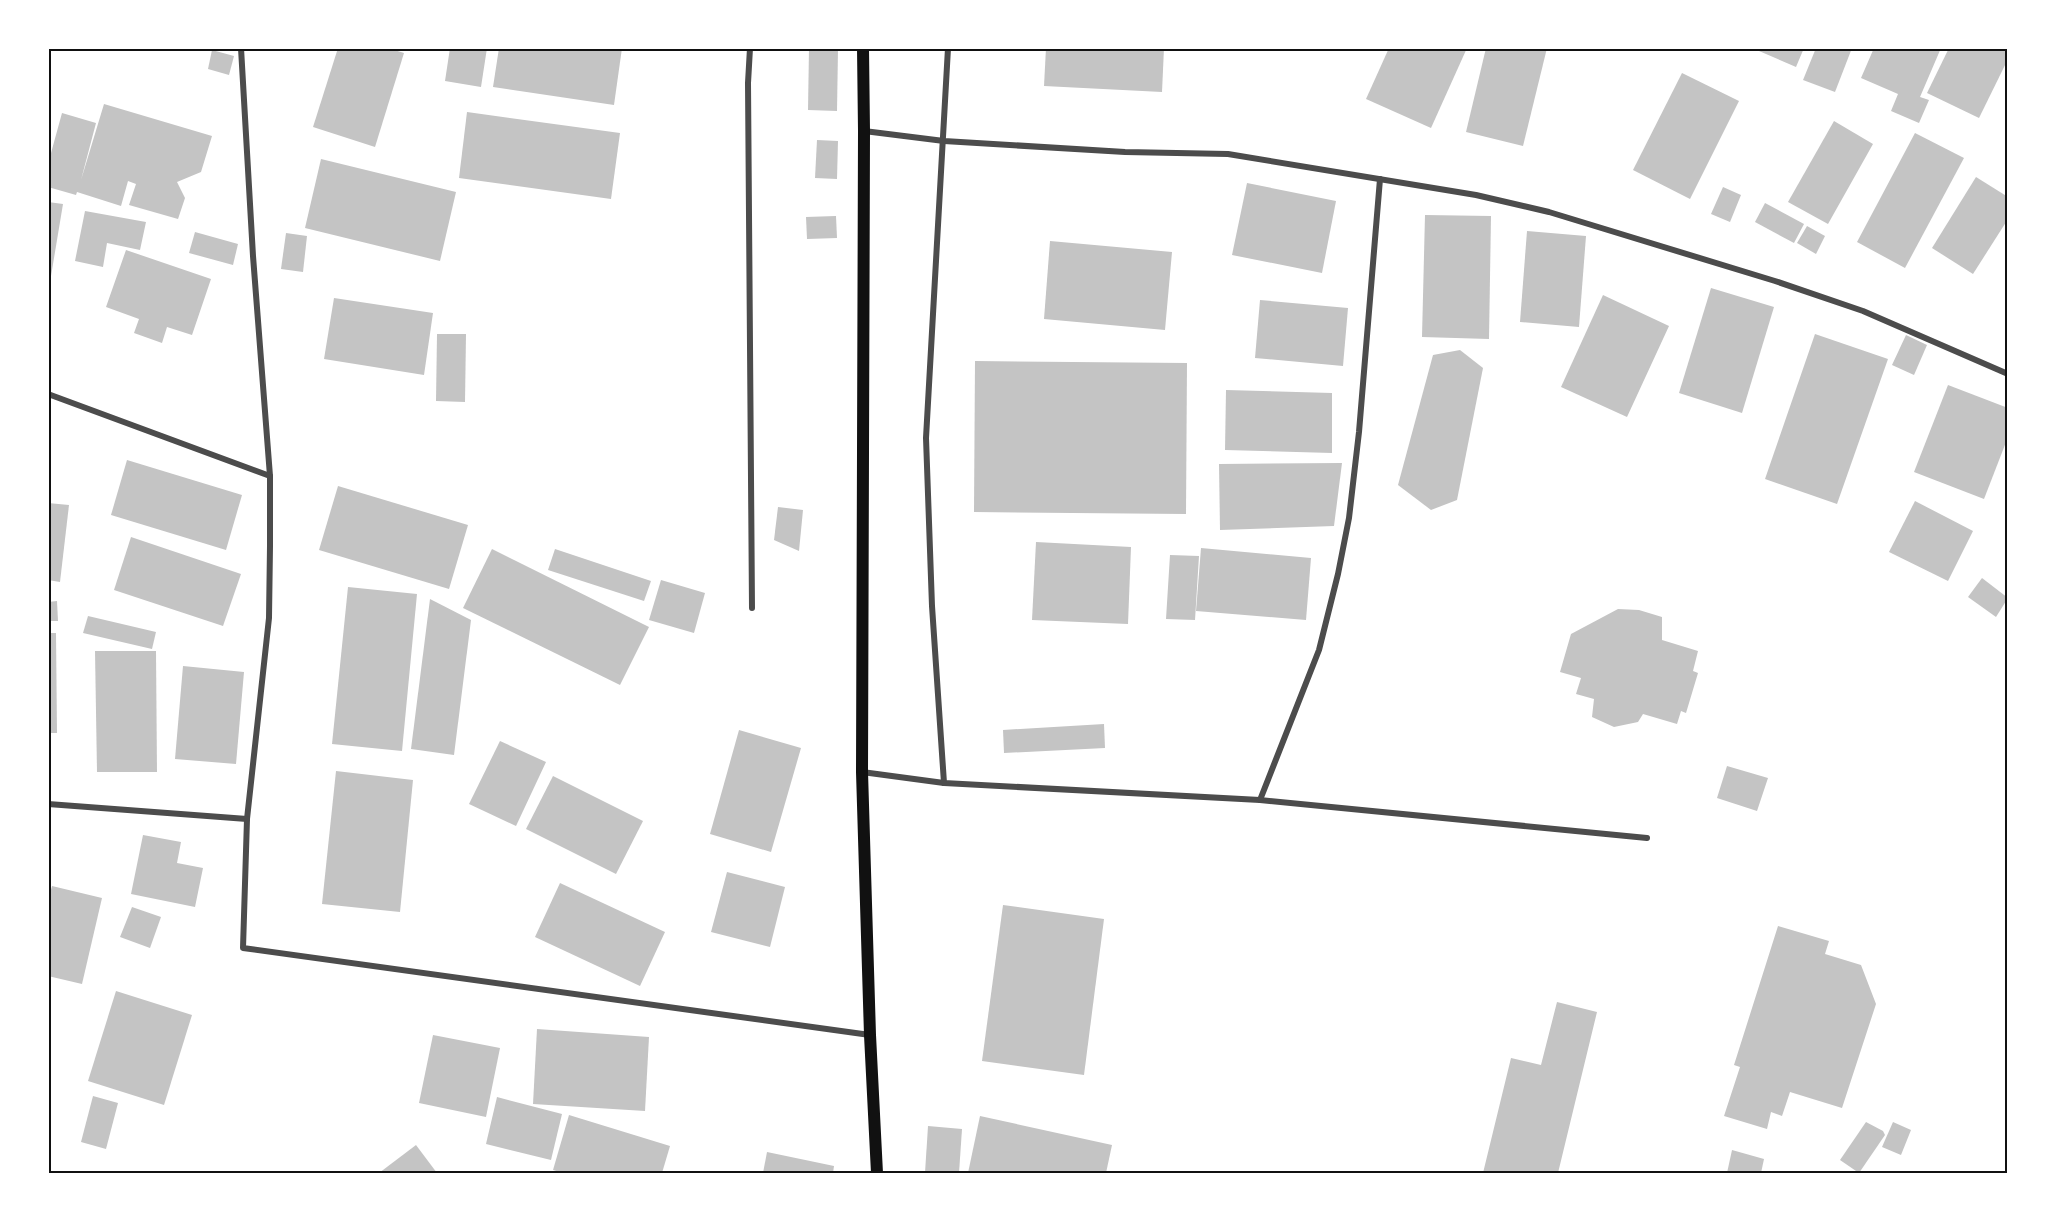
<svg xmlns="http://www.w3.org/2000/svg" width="2056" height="1221" font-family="'PT Serif',serif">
	<rect width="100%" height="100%" fill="#fff"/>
	<!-- building -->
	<g fill="#c4c4c4">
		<path d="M338 48H388L404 53 375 147 313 127Z"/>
		<path d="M450 48H487L481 87 445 81Z"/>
		<path d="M499 48H622L614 105 493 87Z"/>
		<path d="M809 48 838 49 837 111 808 110Z"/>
		<path d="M1046 48H1164L1162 92 1044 86Z"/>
		<path d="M1389 48H1467L1431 128 1366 99Z"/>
		<path d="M1486 48H1547L1523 146 1466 132Z"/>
		<path d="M1752 48H1804L1796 67Z"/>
		<path d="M1816 48H1852L1835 92 1803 80Z"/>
		<path d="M1874 48H1941L1920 97 1929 100 1919 123 1891 111 1898 94 1861 78Z"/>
		<path d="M1949 48H2008V59L1979 118 1927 93Z"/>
		<path d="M212 50 234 56 229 75 208 69Z"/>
		<path d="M1682 73 1739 101 1690 199 1633 170Z"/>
		<path d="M104 104 212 136 201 172 177 182 185 198 178 219 129 205 136 184 128 181 121 206 77 192 76 195 48 187V164L62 113 96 123 81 180Z"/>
		<path d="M467 112 620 133 611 199 459 178Z"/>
		<path d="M1834 121 1873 144 1828 224 1788 202Z"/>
		<path d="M1915 133 1964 158 1905 268 1857 242Z"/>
		<path d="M817 140 838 141 837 179 815 178Z"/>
		<path d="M321 159 456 192 440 261 305 228Z"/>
		<path d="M1976 177 2008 197V219L1973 274 1932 248Z"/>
		<path d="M1247 183 1336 201 1322 273 1232 255Z"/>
		<path d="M1723 187 1741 195 1730 222 1711 214Z"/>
		<path d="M48 202 63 204 49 288H48Z"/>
		<path d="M1765 203 1804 224 1794 243 1755 222Z"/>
		<path d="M85 211 146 222 140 250 107 243 103 267 75 261Z"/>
		<path d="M1425 215 1491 216 1489 339 1422 337Z"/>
		<path d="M836 216 837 238 807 239 806 217Z"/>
		<path d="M1807 226 1825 236 1816 254 1797 243Z"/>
		<path d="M1527 231 1586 236 1579 327 1520 322Z"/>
		<path d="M195 232 238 244 233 265 189 253Z"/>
		<path d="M286 233 307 236 303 272 281 269Z"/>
		<path d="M1050 241 1172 252 1165 330 1044 319Z"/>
		<path d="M126 250 211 279 192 335 167 327 162 343 134 333 139 319 106 307Z"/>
		<path d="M1711 288 1774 307 1742 413 1679 393Z"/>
		<path d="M1603 295 1669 326 1627 417 1561 387Z"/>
		<path d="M334 298 433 313 424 375 324 359Z"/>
		<path d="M1260 300 1348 308 1343 366 1255 358Z"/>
		<path d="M437 334H466L465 402 436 401Z"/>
		<path d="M1815 334 1888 359 1837 504 1765 479Z"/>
		<path d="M1906 335 1927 345 1914 375 1892 365Z"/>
		<path d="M1460 350 1483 368 1457 500 1431 510 1398 485 1433 355Z"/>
		<path d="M975 361 1187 363 1186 514 974 512Z"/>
		<path d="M1948 385 2008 408V437L1984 499 1914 472Z"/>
		<path d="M1226 390 1332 393V453L1225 450Z"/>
		<path d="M127 460 242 495 226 550 111 515Z"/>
		<path d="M1342 463 1334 526 1220 530 1219 464Z"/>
		<path d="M338 486 468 525 449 589 319 550Z"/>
		<path d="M1915 501 1973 531 1948 581 1889 552Z"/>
		<path d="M48 503 69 505 60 582 48 580Z"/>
		<path d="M778 507 803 510 799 551 774 540Z"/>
		<path d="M131 537 241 574 223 626 114 590Z"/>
		<path d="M1036 542 1131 547 1128 624 1032 620Z"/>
		<path d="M1201 548 1311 558 1306 620 1196 611Z"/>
		<path d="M492 549 649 627 620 685 463 608Z"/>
		<path d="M555 549 651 581 644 601 548 570Z"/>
		<path d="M1170 555 1199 556 1195 620 1166 619Z"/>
		<path d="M1982 578 2008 598 1996 617 1968 597Z"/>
		<path d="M661 580 705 593 694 633 649 620Z"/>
		<path d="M348 587 417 594 402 751 332 744Z"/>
		<path d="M430 599 471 620 454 755 411 749Z"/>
		<path d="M57 601 58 621H48V602Z"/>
		<path d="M1618 609 1639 610 1662 617V640L1698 651 1693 671 1698 673 1686 713 1681 711 1677 724 1643 714 1638 722 1614 727 1592 717 1594 699 1576 694 1581 678 1560 672 1571 634Z"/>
		<path d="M88 616 156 632 152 649 83 633Z"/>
		<path d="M48 633H56L57 733H48Z"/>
		<path d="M95 651H156L157 772H97Z"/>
		<path d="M183 666 244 672 236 764 175 759Z"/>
		<path d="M1104 724 1105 748 1004 753 1003 730Z"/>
		<path d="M739 730 801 748 771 852 710 834Z"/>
		<path d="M500 741 546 762 516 826 469 804Z"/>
		<path d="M1727 766 1768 778 1757 811 1717 798Z"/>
		<path d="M336 771 413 780 400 912 322 904Z"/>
		<path d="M553 776 643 821 616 874 526 829Z"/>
		<path d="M143 835 181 842 177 863 203 868 195 907 131 894Z"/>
		<path d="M727 872 785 887 770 947 711 932Z"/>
		<path d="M560 883 665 932 640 986 535 937Z"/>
		<path d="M52 886 102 898 82 984 48 976V901Z"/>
		<path d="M1003 905 1104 919 1084 1075 982 1061Z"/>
		<path d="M132 907 161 917 150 948 120 937Z"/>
		<path d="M1778 926 1829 941 1825 954 1861 965 1876 1004 1842 1108 1790 1092 1782 1116 1771 1112 1767 1129 1724 1116 1740 1067 1734 1065Z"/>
		<path d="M116 991 192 1015 164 1105 88 1081Z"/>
		<path d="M1557 1002 1597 1012 1558 1173H1483L1511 1058 1541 1065Z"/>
		<path d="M537 1029 649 1037 645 1111 533 1104Z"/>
		<path d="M433 1035 500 1048 486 1117 419 1103Z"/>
		<path d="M93 1096 118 1103 106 1149 81 1142Z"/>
		<path d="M497 1097 562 1114 551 1160 486 1144Z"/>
		<path d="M569 1115 670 1146 662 1173H563L553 1170Z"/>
		<path d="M980 1116 1112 1145 1106 1173H968Z"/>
		<path d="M1866 1122 1883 1131 1885 1135 1859 1173 1840 1160Z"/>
		<path d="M1893 1122 1911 1130 1901 1155 1882 1147Z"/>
		<path d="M928 1126 962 1129 959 1173H925Z"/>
		<path d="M416 1145 437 1173H379Z"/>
		<path d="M1732 1150 1764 1159 1761 1173H1727Z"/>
		<path d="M767 1152 834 1166 833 1173H763Z"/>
	</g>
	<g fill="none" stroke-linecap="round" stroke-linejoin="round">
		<!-- minor -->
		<g stroke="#4c4c4c" stroke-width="6">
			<path d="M241 48 253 256 270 476V546L269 618 247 819 243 948 870 1035"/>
			<path d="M750 48 748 83 752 608"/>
			<path d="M864 131 944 141 1125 152 1228 154 1476 195 1549 212 1775 281 1863 311 2008 374"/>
			<path d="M48 394 270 476"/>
			<path d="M862 772 944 783 1260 800 1647 838"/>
			<path d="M944 783 932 606 926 438 948 48"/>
			<path d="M1260 800 1319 650 1338 574 1349 518 1359 432 1380 179"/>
			<path d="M48 804 247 819"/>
		</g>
		<!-- secondary -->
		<path stroke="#111" stroke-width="12" d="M863 48 864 131 862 772 870 1035 877 1173"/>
	</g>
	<!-- border -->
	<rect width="2056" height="1221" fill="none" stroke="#ffffff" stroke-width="99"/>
	<rect x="50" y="50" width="1956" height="1122" fill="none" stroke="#111" stroke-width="2"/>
</svg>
